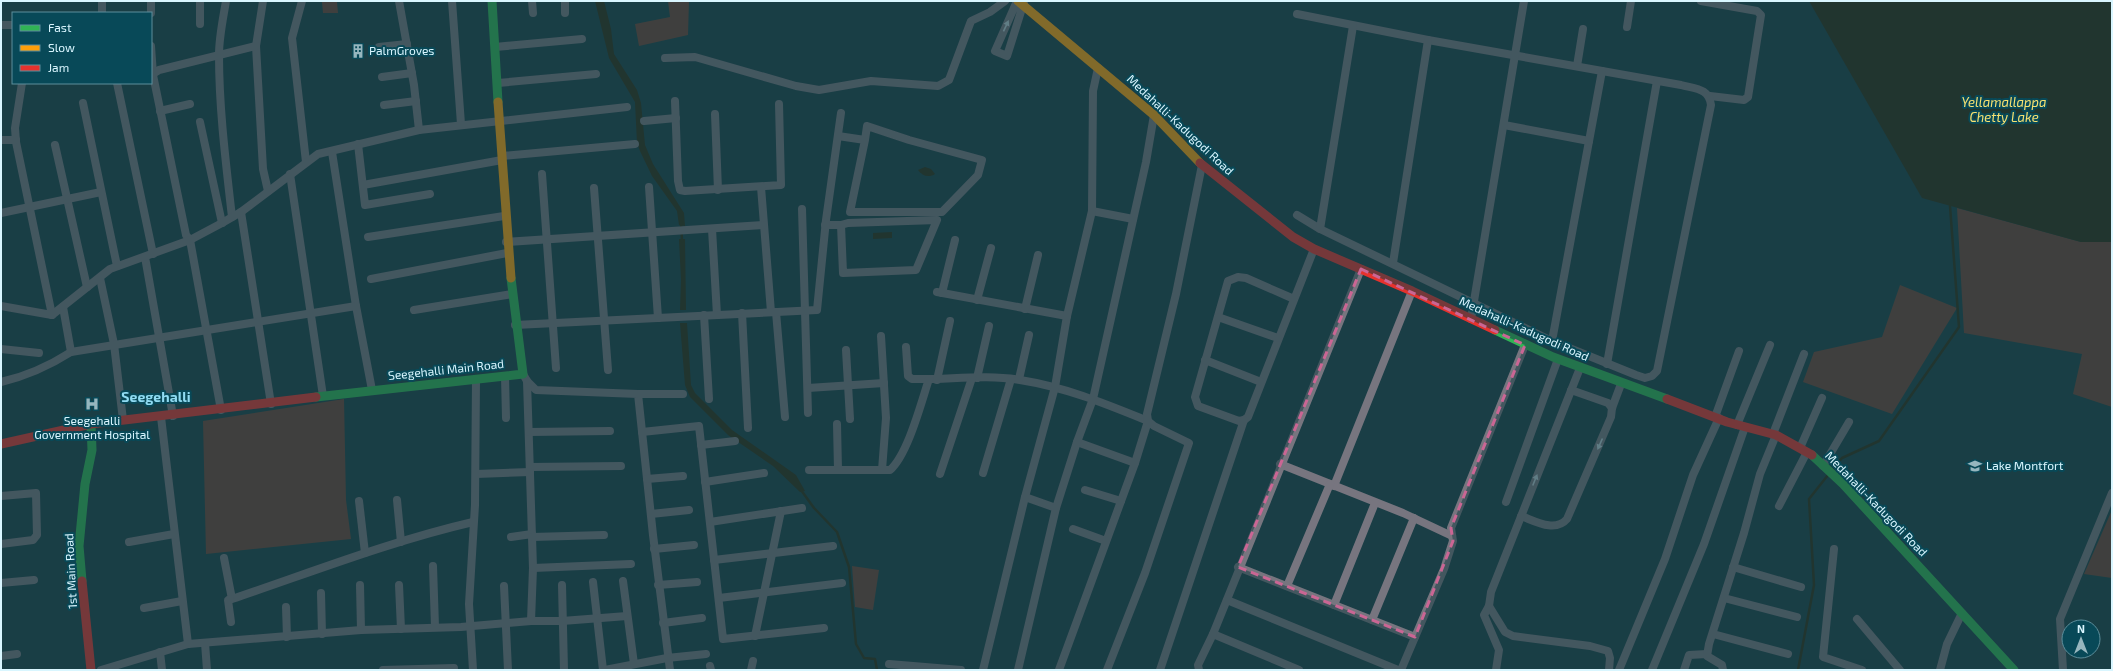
<svg xmlns="http://www.w3.org/2000/svg" width="2113" height="671" font-family="'Exo 2',sans-serif">
	<rect width="100%" height="100%" fill="#1a3e46"/>
	<!-- green -->
	<g fill="#6d4235">
		<path d="M668 1H689L688 35 639 46 635 24 670 17Z"/>
		<path d="M322 2H337L338 13H323Z"/>
		<path d="M1957 208 2081 242H2112V407L2073 394 2082 354 1964 333Z"/>
		<path d="M1900 285 1957 308 1892 414 1803 382 1814 352 1882 337Z"/>
		<path d="M344 399 346 500 351 539 206 554 203 421Z"/>
		<path d="M2112 510V578L2084 574Z"/>
		<path d="M852 566 879 570 873 610 855 607Z"/>
	</g>
	<!-- water -->
	<g fill="#2c2b14">
		<path d="M595 1H604L611 29 614 54 637 90 641 103 645 145 653 164 684 213 685 226 679 225 677 211 652 176 640 151 637 143 635 102 609 58Z"/>
		<path d="M1809 1H2112V242H2081L1922 198Z"/>
		<path d="M925 167 931 169 935 174C929 178 922 176 918 170Z"/>
		<path d="M892 232V238L873 239V233Z"/>
		<path d="M679 239H685L686 310H680L681 280Z"/>
		<path d="M680 323H687L691 385 695 393 732 430 796 475 805 491 800 492 773 466 728 435 690 397 685 385Z"/>
	</g>
	<g fill="none" stroke-linecap="round" stroke-linejoin="round">
		<!-- stream -->
		<g stroke="#2c2b14" stroke-width="2.5">
			<path d="M681 222 682 241"/>
			<path d="M1833 469 1842 458 1879 441 1959 327 1950 206"/>
			<path d="M801 490 814 508 837 532 849 567 856 644 864 658 875 659 877 670"/>
			<path d="M1798 670 1814 585 1809 499 1828 475"/>
		</g>
		<!-- street -->
		<g stroke="#77757f" stroke-width="8">
			<path d="M102 1V13"/>
			<path d="M226 1C223 19 219 37 219 55 219 109 226 164 232 217"/>
			<path d="M263 1 256 46 263 169 268 191"/>
			<path d="M302 1 292 38 306 162"/>
			<path d="M399 1 414 85 419 130"/>
			<path d="M452 1 461 124"/>
			<path d="M532 1 533 13"/>
			<path d="M565 1V13"/>
			<path d="M1017 1 995 51 1007 56 1024 2"/>
			<path d="M1701 1 1757 11 1761 15 1748 97 1744 100 1710 96"/>
			<path d="M151 13V1"/>
			<path d="M200 24V1"/>
			<path d="M1 25H13"/>
			<path d="M1627 27 1631 1"/>
			<path d="M151 46 153 75 186 235 190 240 221 410"/>
			<path d="M379 47 407 44"/>
			<path d="M495 47 582 39"/>
			<path d="M665 58 695 57 796 86 819 90 871 81 938 86 949 80 971 21 990 12 1005 1"/>
			<path d="M1577 66 1583 29"/>
			<path d="M151 75 159 70 256 46"/>
			<path d="M382 77 412 73"/>
			<path d="M22 83 15 128 16 142 52 315"/>
			<path d="M117 83 153 254"/>
			<path d="M498 83 596 74"/>
			<path d="M675 101 678 181 680 190 685 191 781 185 779 104"/>
			<path d="M83 103 117 266"/>
			<path d="M384 105 416 101"/>
			<path d="M160 111 190 104"/>
			<path d="M715 114 718 190"/>
			<path d="M644 121 676 118"/>
			<path d="M200 122 222 223"/>
			<path d="M1504 125 1589 141"/>
			<path d="M838 136 865 140 867 126 909 140 982 160 978 175 942 212H850L865 140"/>
			<path d="M1 140H16"/>
			<path d="M358 144 365 205 430 194"/>
			<path d="M55 145 87 287"/>
			<path d="M332 152 356 306 372 390"/>
			<path d="M502 156 635 144"/>
			<path d="M290 174 323 396"/>
			<path d="M542 174 556 368"/>
			<path d="M363 185 502 160"/>
			<path d="M649 187 658 318"/>
			<path d="M761 187 771 312"/>
			<path d="M594 188 608 370"/>
			<path d="M802 209 808 413"/>
			<path d="M1092 211 1133 219"/>
			<path d="M241 212 271 404"/>
			<path d="M1 213 101 192"/>
			<path d="M1297 215 1320 229 1552 341 1636 375 1645 378 1652 376 1657 371 1711 105C1709 88 1695 89 1681 85L1428 40 1297 14"/>
			<path d="M825 225H841L843 273 916 270 937 220 848 223 841 225"/>
			<path d="M712 229 717 315"/>
			<path d="M1320 229 1353 26"/>
			<path d="M368 237 504 216"/>
			<path d="M506 242 763 225"/>
			<path d="M145 257 173 416"/>
			<path d="M1393 263 1428 40"/>
			<path d="M100 278 114 344 123 420"/>
			<path d="M371 279 507 253"/>
			<path d="M937 292 1067 316"/>
			<path d="M942 293 955 240"/>
			<path d="M1294 299 1246 278 1238 277 1228 281 1195 397 1198 406 1239 421 1244 420 1248 417 1314 249"/>
			<path d="M977 300 991 248"/>
			<path d="M1 306 52 315 110 269 190 240 222 223 241 212 318 154 419 130 627 107"/>
			<path d="M63 307 71 352"/>
			<path d="M1025 309 1038 255"/>
			<path d="M414 310 512 294"/>
			<path d="M776 312 785 417"/>
			<path d="M742 313 748 428"/>
			<path d="M704 315 709 399"/>
			<path d="M1218 317 1278 338"/>
			<path d="M1471 319 1524 1"/>
			<path d="M515 325 817 310 826 220 841 113"/>
			<path d="M881 336 886 418 882 470"/>
			<path d="M1552 341 1602 71"/>
			<path d="M906 347 908 376 912 379C948 380 985 374 1020 380 1065 387 1106 404 1148 421L1154 426 1189 443 1145 573 1107 670"/>
			<path d="M1 349 39 353"/>
			<path d="M846 350 850 419"/>
			<path d="M1205 360 1261 382"/>
			<path d="M1607 364 1657 81"/>
			<path d="M523 374 527 381 536 390 638 394 653 535 670 670"/>
			<path d="M505 376 506 418"/>
			<path d="M977 378 989 326"/>
			<path d="M1019 379 1029 335"/>
			<path d="M937 380 950 321"/>
			<path d="M527 381 533 568 531 621"/>
			<path d="M1 382C27 376 49 366 71 352L356 306"/>
			<path d="M808 388 884 383"/>
			<path d="M1571 390 1608 403 1612 408"/>
			<path d="M638 394H683"/>
			<path d="M161 417 188 644"/>
			<path d="M1715 417 1739 351"/>
			<path d="M837 424 838 470"/>
			<path d="M1737 425 1770 345"/>
			<path d="M529 432 610 431"/>
			<path d="M642 432 699 426 723 639 824 628"/>
			<path d="M1773 434 1804 354"/>
			<path d="M1077 442 1135 463"/>
			<path d="M701 445 735 441"/>
			<path d="M1800 448 1822 398"/>
			<path d="M1280 464 1403 513 1452 536"/>
			<path d="M1823 466 1849 422"/>
			<path d="M530 467 621 466"/>
			<path d="M809 470H890C908 454 921 403 929 379"/>
			<path d="M983 473 1011 379"/>
			<path d="M476 474 530 472"/>
			<path d="M940 474 972 378"/>
			<path d="M647 479 683 476"/>
			<path d="M705 482 764 473"/>
			<path d="M1334 486 1412 291"/>
			<path d="M1085 490 1121 501"/>
			<path d="M1 496 36 493 37 535 33 540 1 544"/>
			<path d="M1025 497 1056 508"/>
			<path d="M397 500 401 542"/>
			<path d="M359 501 365 553"/>
			<path d="M1506 502 1558 359"/>
			<path d="M1779 506 1807 452"/>
			<path d="M651 514 689 510"/>
			<path d="M1521 516C1535 521 1555 533 1567 519L1611 417 1612 408 1621 384"/>
			<path d="M710 522 802 508"/>
			<path d="M1073 529 1106 541"/>
			<path d="M511 537 532 534"/>
			<path d="M532 537 604 535"/>
			<path d="M129 542 174 534"/>
			<path d="M654 549 694 545"/>
			<path d="M1834 549 1823 657 1862 670"/>
			<path d="M224 558 232 599C312 572 391 541 473 522"/>
			<path d="M714 560 833 546"/>
			<path d="M433 566 435 627"/>
			<path d="M1238 567 1415 637"/>
			<path d="M1733 567 1801 587"/>
			<path d="M533 568 631 564"/>
			<path d="M623 581 634 664"/>
			<path d="M593 582 603 670"/>
			<path d="M1 583 34 580"/>
			<path d="M360 585 361 630"/>
			<path d="M399 585 401 629"/>
			<path d="M562 585 564 670"/>
			<path d="M658 585 697 582"/>
			<path d="M504 586 508 670"/>
			<path d="M1287 586 1330 484"/>
			<path d="M321 593 322 634"/>
			<path d="M719 598 842 583"/>
			<path d="M1724 598 1797 617"/>
			<path d="M230 599 228 600 231 622"/>
			<path d="M1227 600 1398 670"/>
			<path d="M1334 605 1375 503"/>
			<path d="M1489 606 1505 632 1513 636 1590 646 1608 651 1610 658 1609 670"/>
			<path d="M286 607 287 637"/>
			<path d="M144 608 182 601"/>
			<path d="M1857 619 1900 670"/>
			<path d="M1372 620 1414 518"/>
			<path d="M663 623 702 618"/>
			<path d="M1213 634 1299 670"/>
			<path d="M1713 634 1788 654"/>
			<path d="M755 636 781 511"/>
			<path d="M205 643 207 670"/>
			<path d="M160 652 162 670"/>
			<path d="M1 656 17 654"/>
			<path d="M889 664 961 670"/>
			<path d="M710 666 711 670"/>
			<path d="M101 670 188 644 361 630 461 627 531 621H562L627 616"/>
			<path d="M383 670 454 668"/>
			<path d="M473 670 469 604 475 505 476 379"/>
			<path d="M605 670 667 658 706 654"/>
			<path d="M751 670 753 661"/>
			<path d="M983 670 1025 497 1055 387 1067 316 1092 211 1093 91 1098 68"/>
			<path d="M1018 670 1056 508 1077 442 1093 399 1146 162 1154 115"/>
			<path d="M1059 670 1135 463 1148 421 1147 414 1176 294 1202 165"/>
			<path d="M1160 670 1244 420"/>
			<path d="M1199 670 1198 665 1213 634 1361 269"/>
			<path d="M1401 670 1444 569 1453 541 1451 528 1525 345"/>
			<path d="M1496 670 1499 650 1484 615 1489 606 1491 592 1580 368"/>
			<path d="M1619 670 1665 559 1693 475 1719 418"/>
			<path d="M1652 670 1704 544 1745 427"/>
			<path d="M1684 670 1689 655 1707 654"/>
			<path d="M1723 670 1722 665 1707 656 1709 644 1744 533 1760 474 1776 435"/>
			<path d="M1940 670 1947 644 1962 613"/>
			<path d="M2063 670 2060 619 2112 493"/>
		</g>
		<!-- fast -->
		<g stroke="#30b455" stroke-width="9">
			<path d="M492 1 498 102"/>
			<path d="M1495 330 1553 357 1667 399"/>
			<path d="M316 397 523 374 511 278"/>
			<path d="M1812 455 1843 484 2014 670"/>
			<path d="M82 581 79 546 85 484 92 450 91 424"/>
		</g>
		<!-- slow -->
		<g stroke="#ff9f0a" stroke-width="9">
			<path d="M1018 1 1154 115 1200 163"/>
			<path d="M498 102 511 278"/>
		</g>
		<!-- jam -->
		<g stroke="#e5322d" stroke-width="9">
			<path d="M1200 163 1293 237 1314 249 1412 291 1495 330"/>
			<path d="M1667 399 1727 422 1776 435 1812 455"/>
			<path d="M1 444 91 424 316 397"/>
			<path d="M82 581 91 670"/>
		</g>
	</g>
	<!-- one-way arrows -->
	<defs><path id="oneway-solid" d="M-6-.8H1V-3.2L6.5 0L1 3.2V.8H-6Z"/></defs>
	<g fill="#b7c9d2">
		<use href="#oneway-solid" transform="translate(1006 26) rotate(-65)"/>
		<use href="#oneway-solid" transform="translate(1600 444) rotate(114)"/>
		<use href="#oneway-solid" transform="translate(1535 480) rotate(-68)"/>
	</g>
	<!-- marked area -->
	<path d="M0 0H2113V671H0ZM1361 269 1525 345 1451 528 1453 541 1415 637 1238 567Z" fill="#1a3e46" fill-opacity=".55" fill-rule="evenodd"/>
	<path fill="none" stroke="#ca6694" stroke-width="3" stroke-dasharray="8 5" stroke-linejoin="round" d="M1361 269 1525 345 1451 528 1453 541 1415 637 1238 567Z"/>
	<!-- icons -->
	<defs>
		<symbol id="building-bare" viewBox="-9 -9 18 18"><path d="M-4-6H4V6H1V3H-1V6H-4ZM-2.5-4.3h1.7v1.8h-1.7ZM.8-4.3h1.7v1.8H.8ZM-2.5-1h1.7V.8h-1.7ZM.8-1h1.7V.8H.8Z" fill="#96b6be" stroke="#084958" stroke-width="2.5" paint-order="stroke"/></symbol>
		<symbol id="hospital-bare" viewBox="-9 -9 18 18"><path d="M-5-5h3v3.5h4V-5h3V5h-3V1.5h-4V5h-3Z" fill="#96b6be" stroke="#084958" stroke-width="2.5" paint-order="stroke"/></symbol>
		<symbol id="school-bare" viewBox="-9 -9 18 18"><path d="M0-5L7-2L0 1L-7-2ZM-4 1L0 2.5L4 1V4Q0 6-4 4Z" fill="#96b6be" stroke="#084958" stroke-width="2.5" paint-order="stroke"/></symbol>
	</defs>
	<g fill-rule="evenodd">
		<use href="#building-bare" x="348" y="41" width="20" height="20"/>
		<use href="#hospital-bare" x="82" y="394" width="20" height="20"/>
		<use href="#school-bare" x="1965" y="456" width="20" height="20"/>
	</g>
	<g text-anchor="middle" stroke-width="4" stroke-linejoin="round" paint-order="stroke">
		<!-- poi labels -->
		<g font-size="12" fill="#d9f6ff" stroke="#084958" text-anchor="start">
			<text x="369" y="55">PalmGroves</text>
			<text x="92" y="425" text-anchor="middle">Seegehalli<tspan x="92" dy="14">Government Hospital</tspan></text>
			<text x="1986" y="470">Lake Montfort</text>
		</g>
		<!-- street labels -->
		<g font-size="12" fill="#d9f6ff" stroke="#084958">
			<text transform="translate(1180 125) rotate(43)" y="4">Medahalli-Kadugodi Road</text>
			<text transform="translate(1524 329) rotate(24)" y="4">Medahalli-Kadugodi Road</text>
			<text transform="translate(446 370) rotate(-6)" y="4">Seegehalli Main Road</text>
			<text transform="translate(1876 504) rotate(46)" y="4">Medahalli-Kadugodi Road</text>
			<text transform="translate(71 571) rotate(-93)" y="4">1st Main Road</text>
		</g>
		<!-- water labels -->
		<g font-size="13" font-style="italic" fill="#f7e171" stroke="#084958">
			<text x="2004" y="107">Yellamallappa<tspan x="2004" dy="15">Chetty Lake</tspan></text>
		</g>
		<!-- quarter labels -->
		<g font-size="14" font-weight="bold" fill="#90dbf2" stroke="#084958">
			<text x="156" y="402">Seegehalli</text>
		</g>
	</g>
	<!-- border -->
	<rect width="2113" height="671" fill="none" stroke="#d9f6ff" stroke-width="4"/>
	<!-- legend -->
	<rect x="12" y="12" width="140" height="72" fill="#084958" stroke="#5c8e9b"/>
	<rect x="20" y="25" width="20" height="6" fill="#30b455" stroke="#5c8e9b"/>
	<text x="48" y="32" font-size="12" fill="#d9f6ff">Fast</text>
	<rect x="20" y="45" width="20" height="6" fill="#ff9f0a" stroke="#5c8e9b"/>
	<text x="48" y="52" font-size="12" fill="#d9f6ff">Slow</text>
	<rect x="20" y="65" width="20" height="6" fill="#e5322d" stroke="#5c8e9b"/>
	<text x="48" y="72" font-size="12" fill="#d9f6ff">Jam</text>
	<!-- north arrow -->
	<g transform="translate(2081 639)"><circle r="19" fill="#084958" stroke="#5c8e9b"/>
	<path d="M0-3L7 15L0 10L-7 15Z" fill="#96b6be"/>
	<text y="-6" font-size="11" font-weight="bold" text-anchor="middle" fill="#d9f6ff">N</text>
	</g>
</svg>
